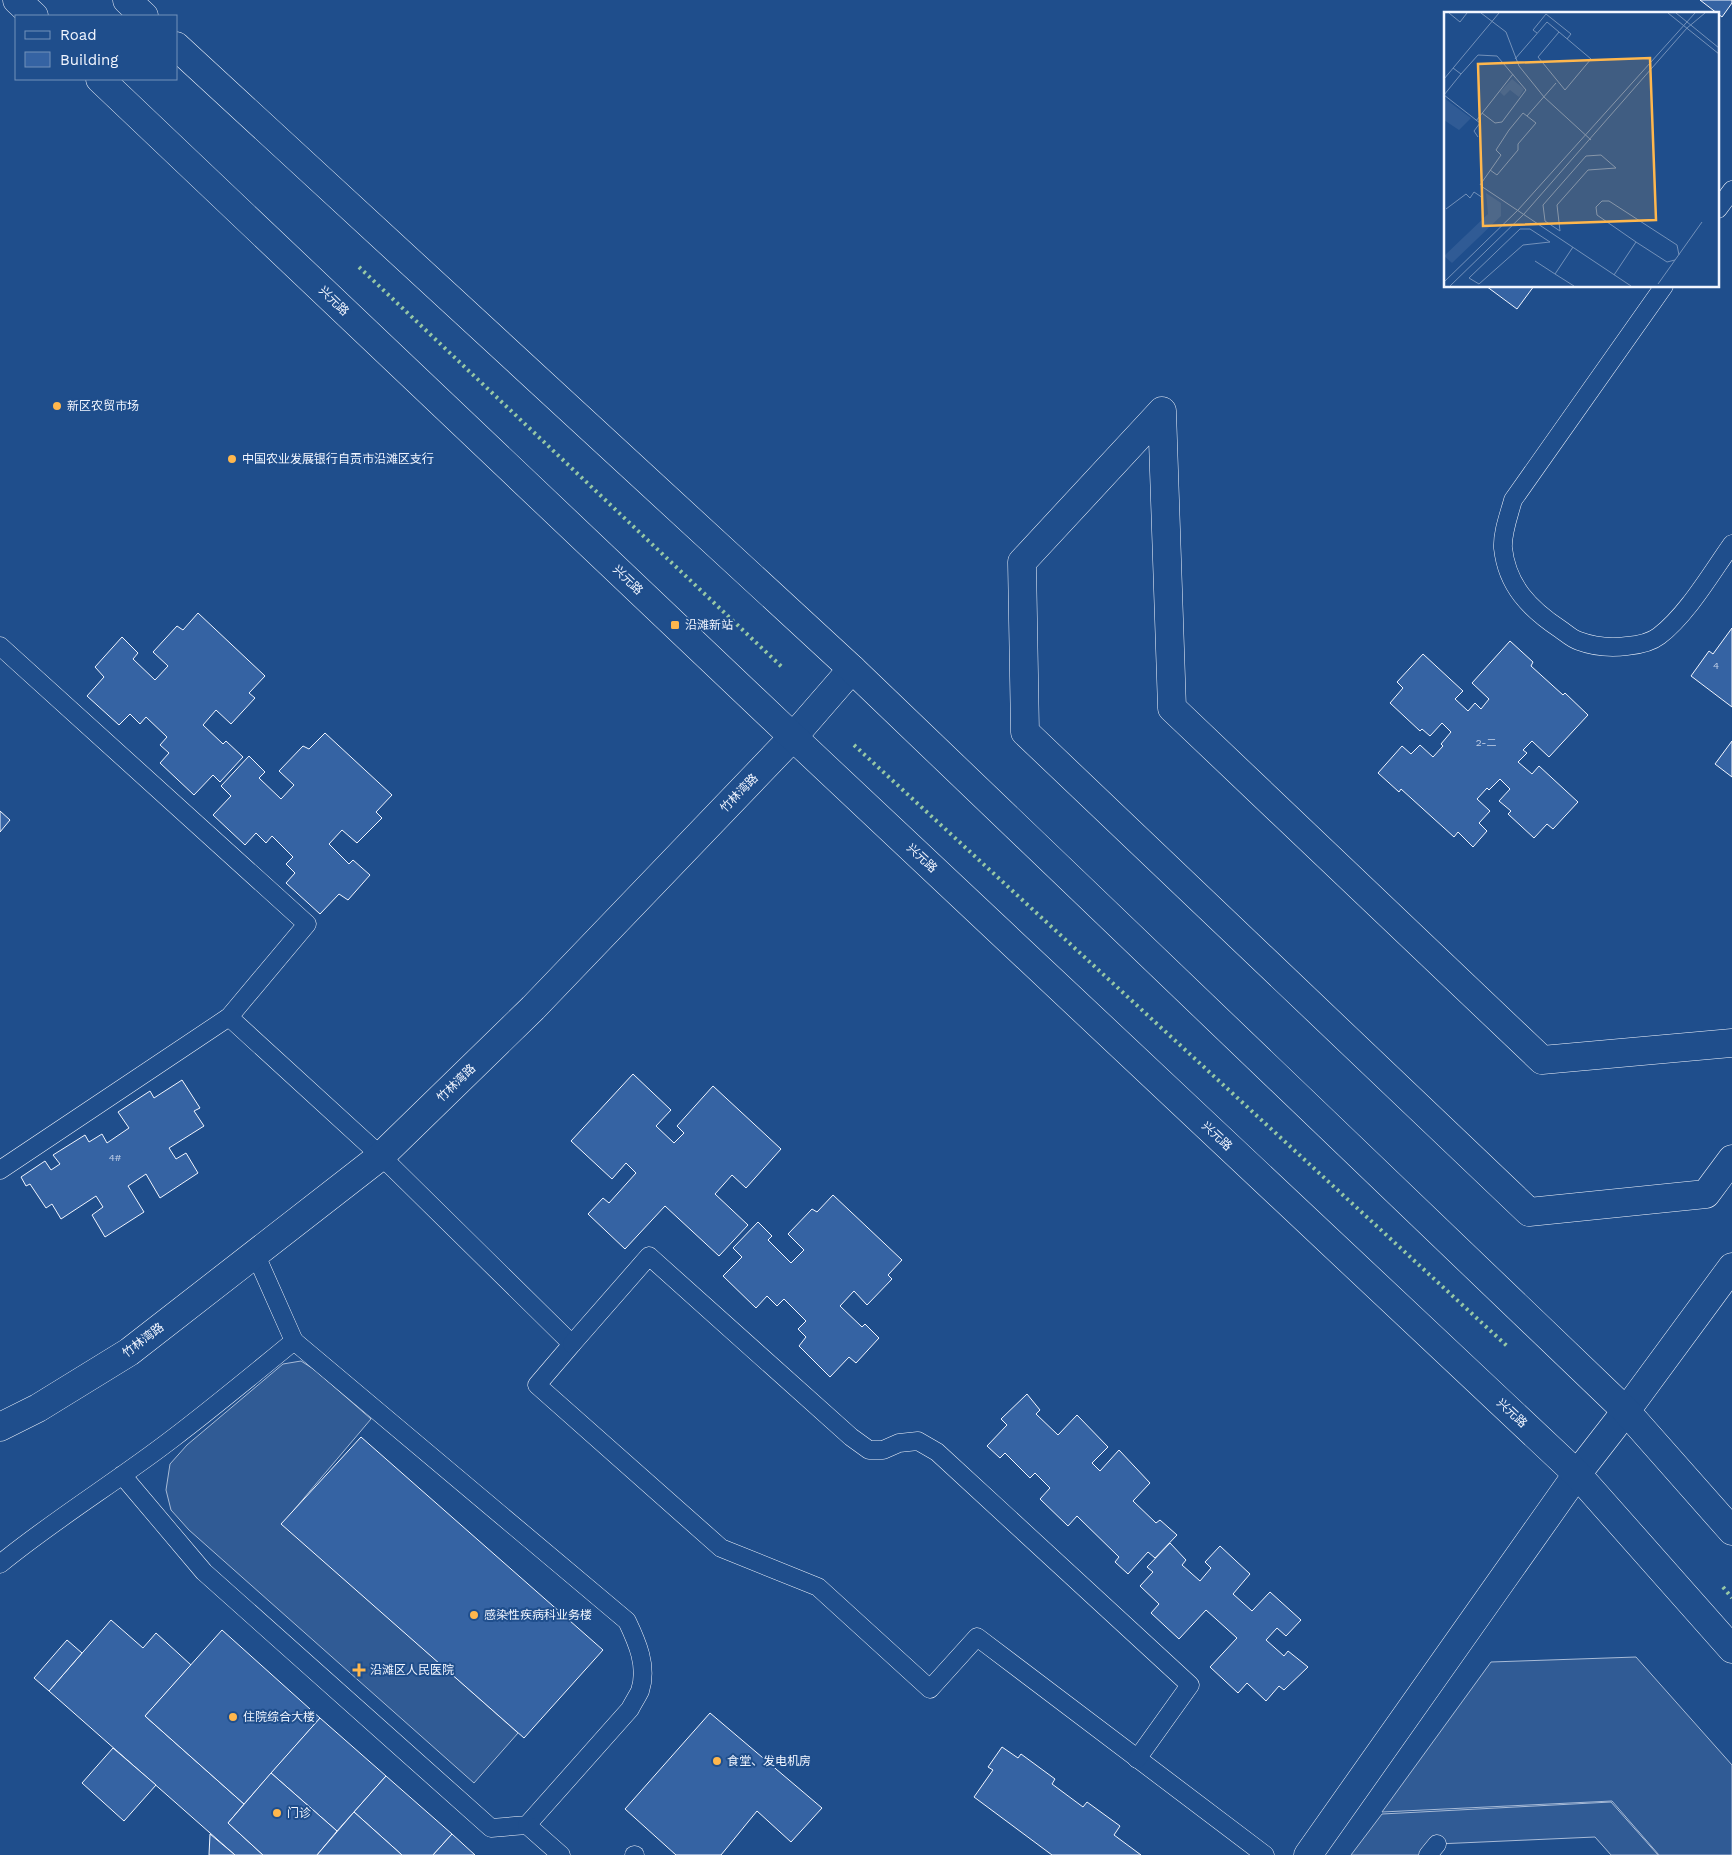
<svg xmlns="http://www.w3.org/2000/svg" width="1732" height="1855" font-family="'Work Sans','Noto Sans SC',sans-serif">
	<rect width="100%" height="100%" fill="#1f4e8c"/>
	<!-- built -->
	<g fill="#305b95" stroke="#a8bbd7">
		<path d="M301 1361 315 1370 371 1419 282 1524 518 1733 474 1783 189 1530 171 1510 166 1490 170 1464 187 1445 283 1364Z"/>
		<path d="M1636 1657 1732 1765V1855H1659L1612 1801 1382 1812 1491 1662Z"/>
		<path d="M1611 1802 1658 1855H1611L1595 1837 1437 1844 1428 1855H1351L1382 1814Z"/>
	</g>
	<!-- building -->
	<g fill="#3563a3" stroke="#f2f6ff">
		<path d="M1700 0H1732V3L1722 17Z"/>
		<path d="M1486 286H1534L1517 309Z"/>
		<path d="M198 613 265 676 249 693 255 698 231 724 216 710 203 725 223 744 226 741 243 757 220 782 213 775 194 795 160 763 169 753 160 745 167 737 146 717 140 724 130 714 119 725 87 696 104 677 95 667 122 637 138 653 133 659 155 680 168 666 153 652 177 626 183 630Z"/>
		<path d="M1732 628V707L1691 676 1709 651 1713 654Z"/>
		<path d="M1510 641 1533 662 1531 666 1563 695 1565 693 1588 715 1549 757 1532 741 1523 750 1527 753 1518 762 1532 774 1539 766 1578 802 1553 829 1547 824 1534 838 1508 814 1511 811 1499 801 1510 789 1500 779 1489 790 1487 788 1477 799 1490 811 1479 823 1487 831 1473 847 1458 832 1454 837 1401 789 1399 792 1378 773 1402 746 1411 754 1420 745 1433 757 1443 746 1441 744 1451 732 1442 723 1430 736 1422 729 1420 731 1390 703 1403 688 1397 682 1423 654 1463 691 1455 699 1468 711 1475 703 1481 709 1489 699 1472 683Z"/>
		<path d="M325 733 392 795 376 812 382 818 357 843 342 830 329 844 349 864 353 860 370 875 348 900 339 894 320 914 286 883 295 873 286 864 293 857 272 836 266 843 256 833 245 845 213 815 231 796 221 786 249 756 265 772 259 778 281 799 294 785 279 771 303 746 309 749Z"/>
		<path d="M1732 741V777L1715 764Z"/>
		<path d="M0 811 10 820 0 832Z"/>
		<path d="M633 1074 671 1110 656 1126 674 1143 684 1133 677 1126 713 1086 781 1149 746 1188 732 1175 715 1194 748 1225 719 1256 665 1206 625 1249 588 1214 603 1198 609 1203 636 1173 626 1163 612 1179 571 1141Z"/>
		<path d="M182 1080 200 1108 194 1111 204 1126 169 1148 176 1159 186 1153 198 1173 160 1198 146 1174 128 1186 144 1212 105 1237 92 1215 103 1207 96 1196 61 1219 52 1204 46 1208 30 1184 26 1186 21 1177 45 1161 51 1170 60 1164 53 1155 85 1135 89 1142 102 1134 107 1143 129 1128 118 1112 150 1091 154 1098Z"/>
		<path d="M833 1195 902 1260 888 1275 892 1279 867 1305 854 1291 840 1306 862 1327 865 1324 879 1338 856 1363 849 1357 830 1377 799 1346 806 1337 798 1329 806 1321 784 1299 777 1306 767 1296 756 1308 723 1276 742 1257 733 1248 758 1222 772 1236 768 1240 791 1263 804 1250 788 1234 812 1209 817 1212Z"/>
		<path d="M1027 1394 1040 1410 1036 1414 1058 1435 1077 1415 1108 1447 1092 1463 1100 1471 1119 1450 1150 1483 1133 1501 1156 1523 1160 1520 1177 1535 1155 1558 1148 1552 1128 1574 1115 1562 1119 1557 1077 1516 1068 1526 1040 1499 1050 1488 1035 1473 1030 1478 1005 1453 1000 1458 987 1446 1007 1425 1001 1419Z"/>
		<path d="M361 1437 603 1650 524 1738 281 1524Z"/>
		<path d="M1170 1543 1186 1560 1182 1565 1200 1581 1211 1568 1205 1562 1220 1546 1250 1574 1233 1594 1252 1611 1270 1592 1301 1620 1286 1636 1277 1628 1266 1640 1284 1656 1288 1651 1308 1667 1284 1690 1279 1686 1266 1701 1247 1683 1238 1693 1210 1667 1237 1638 1206 1610 1179 1639 1151 1613 1159 1604 1140 1586 1153 1572 1147 1567Z"/>
		<path d="M111 1620 143 1648 156 1633 191 1665 145 1716 244 1804 228 1823 263 1855H235L49 1691Z"/>
		<path d="M222 1630 320 1718 244 1804 145 1716Z"/>
		<path d="M67 1640 82 1653 49 1691 34 1678Z"/>
		<path d="M710 1713 822 1808 791 1842 757 1811 721 1855H676L625 1809Z"/>
		<path d="M320 1718 386 1776 337 1831 271 1773Z"/>
		<path d="M1002 1747 1018 1758 1021 1754 1055 1779 1052 1784 1083 1807 1087 1802 1120 1826 1114 1835 1141 1855H1052L974 1797 993 1770 988 1767Z"/>
		<path d="M113 1748 156 1785 124 1821 82 1783Z"/>
		<path d="M271 1773 337 1831 317 1855H263L228 1823Z"/>
		<path d="M386 1776 452 1834 433 1855H402L354 1812Z"/>
		<path d="M354 1812 402 1855H317Z"/>
		<path d="M210 1834 235 1855H209Z"/>
		<path d="M452 1834 475 1855H433Z"/>
	</g>
	<g fill="none" stroke-linecap="round" stroke-linejoin="round">
		<defs>
			<g id="lane">
				<path d="M1718 209 1732 190"/>
				<path d="M1664 286 1513 500C1509 515 1502 533 1503 548 1507 586 1530 609 1560 629 1566 633 1572 639 1579 641 1595 647 1611 648 1627 646 1639 645 1650 643 1659 636 1687 615 1712 572 1732 544"/>
				<path d="M0 646 307 924 229 1017 0 1170"/>
				<path d="M229 1017 381 1156 572 1344 537 1385 721 1548 818 1587 930 1689 977 1637 1265 1855"/>
				<path d="M255 1253 294 1341"/>
				<path d="M572 1344 649 1256 851 1437 869 1450H883L899 1443 918 1441 937 1452 1190 1685 1137 1759"/>
				<path d="M0 1564C55 1519 116 1482 172 1439 214 1407 254 1374 294 1341L627 1621C637 1642 648 1666 640 1691 637 1697 633 1703 630 1709L527 1825 491 1828 204 1572 122 1475"/>
				<path d="M527 1825 561 1855"/>
				<path d="M634 1855H635"/>
				<path d="M1428 1855 1437 1844"/>
			</g>
			<g id="street">
				<path d="M1732 1043 1542 1060 1172 708 1162 411 1022 562 1025 732 1529 1212 1706 1194 1732 1159"/>
				<path d="M0 1427 38 1408 129 1352 381 1156 533 1008 793 737 852 669"/>
				<path d="M1308 1855 1577 1474 1626 1411 1732 1267"/>
			</g>
			<g id="primary">
				<path d="M17 0 34 16"/>
				<path d="M127 0 144 16"/>
				<path d="M176 46 852 669 1626 1411 1732 1531"/>
				<path d="M100 79 793 737 1577 1474 1732 1649"/>
			</g>
		</defs>
		<!-- lane casing -->
		<use href="#lane" stroke="#f2f6ff" stroke-width="19"/>
		<!-- street casing -->
		<use href="#street" stroke="#f2f6ff" stroke-width="29"/>
		<!-- primary casing -->
		<use href="#primary" stroke="#f2f6ff" stroke-width="29"/>
		<!-- lane -->
		<use href="#lane" stroke="#1f4e8c" stroke-width="18"/>
		<!-- street -->
		<use href="#street" stroke="#1f4e8c" stroke-width="28"/>
		<!-- primary -->
		<use href="#primary" stroke="#1f4e8c" stroke-width="28"/>
		<!-- hedge -->
		<g stroke="#97c8a6" stroke-width="4" stroke-dasharray="2.5 4" stroke-linecap="butt">
			<path d="M359 267 784 669"/>
			<path d="M854 745 1507 1346"/>
			<path d="M1723 1587 1732 1598"/>
		</g>
	</g>
	<!-- markers -->
	<g fill="#ffb74d" stroke="#1f4e8c" stroke-width="2">
		<circle cx="57" cy="406" r="5"/>
		<circle cx="232" cy="459" r="5"/>
		<rect x="670" y="620" width="10" height="10" rx="2.5"/>
		<circle cx="474" cy="1615" r="5"/>
		<path d="M356.5 1662.5h5v5h5v5h-5v5h-5v-5h-5v-5h5z"/>
		<circle cx="233" cy="1717" r="5"/>
		<circle cx="717" cy="1761" r="5"/>
		<circle cx="277" cy="1813" r="5"/>
	</g>
	<g text-anchor="middle" stroke-width="4" stroke-linejoin="round" paint-order="stroke">
		<!-- number labels -->
		<g font-size="10" fill="#c3d1e8">
			<text x="1716" y="669">4</text>
			<text x="1486" y="746">2-二</text>
			<text x="115" y="1161">4#</text>
		</g>
		<!-- street labels -->
		<g font-size="12" fill="#f2f6ff" stroke="#1f4e8c">
			<text transform="translate(334 301) rotate(44)" y="4">兴元路</text>
			<text transform="translate(628 580) rotate(44)" y="4">兴元路</text>
			<text transform="translate(739 793) rotate(-46)" y="4">竹林湾路</text>
			<text transform="translate(922 858) rotate(43)" y="4">兴元路</text>
			<text transform="translate(456 1083) rotate(-44)" y="4">竹林湾路</text>
			<text transform="translate(1217 1136) rotate(43)" y="4">兴元路</text>
			<text transform="translate(143 1340) rotate(-37)" y="4">竹林湾路</text>
			<text transform="translate(1512 1413) rotate(43)" y="4">兴元路</text>
		</g>
		<!-- poi labels -->
		<g font-size="12" fill="#f2f6ff" stroke="#1f4e8c" text-anchor="start">
			<text x="67" y="410">新区农贸市场</text>
			<text x="242" y="463">中国农业发展银行自贡市沿滩区支行</text>
			<text x="685" y="629">沿滩新站</text>
			<text x="484" y="1619">感染性疾病科业务楼</text>
			<text x="370" y="1674">沿滩区人民医院</text>
			<text x="243" y="1721">住院综合大楼</text>
			<text x="727" y="1765">食堂、发电机房</text>
			<text x="287" y="1817">门诊</text>
		</g>
	</g>
	<!-- overview -->
	<g transform="translate(1444 12)">
		<rect width="275" height="275" fill="#1f4e8c"/>
		<path d="M68 67 80 77 75 85 66 78 60 84 56 80ZM0 86 27 106 15 118 0 108ZM42 181 57 191V204L8 251 0 244 44 202Z" fill="#305b95"/>
		<path fill="none" stroke="#7391ba" stroke-width="1" d="M5 1 16 10 23 1M37 1 62 20 75 54 100 85 147 128M224 1 275 42M232 1 275 36M93 21 89 18 102 2 127 22 123 27M71 47 103 10 115 20 147 47 121 78 94 45 115 20M9 56 17 62 34 43 53 44 82 78 58 110 51 111 38 101M0 67 55 1M0 83 36 111 30 119 34 125M0 83 17 62M32 109 69 62M157 143 172 156 144 158 113 193 116 219 101 209 99 193 142 144ZM46 158 53 163 74 138V132L92 111 83 104M36 173 57 143 52 138 65 118 79 101 83 104 112 71M37 174 187 274M2 197 22 182 26 186 30 180 39 186M76 217H86L106 230 79 233 35 272 25 266ZM192 230 223 250 231 248M129 235 111 262 130 274M91 249 111 262M170 263 192 230 153 203 152 195 158 189H165L233 233 235 243M0 270 74 198 251 1M214 272 258 210M6 274 80 202 243 16 261 1"/>
		<path fill="#ffb74d" fill-opacity="0.15" stroke="#ffb74d" stroke-width="2.5" d="M206 46 212 208 39 214 34 52Z"/>
		<rect width="275" height="275" fill="none" stroke="#f2f6ff" stroke-width="2.5"/>
	</g>
	<!-- legend -->
	<rect x="15" y="15" width="162" height="65" fill="#1f4e8c" stroke="#7391ba"/>
	<rect x="25" y="31" width="25" height="8" fill="#1f4e8c" stroke="#7391ba"/>
	<text x="60" y="40" font-size="15" fill="#f2f6ff">Road</text>
	<rect x="25" y="52" width="25" height="15" fill="#3563a3" stroke="#7391ba"/>
	<text x="60" y="65" font-size="15" fill="#f2f6ff">Building</text>
</svg>
